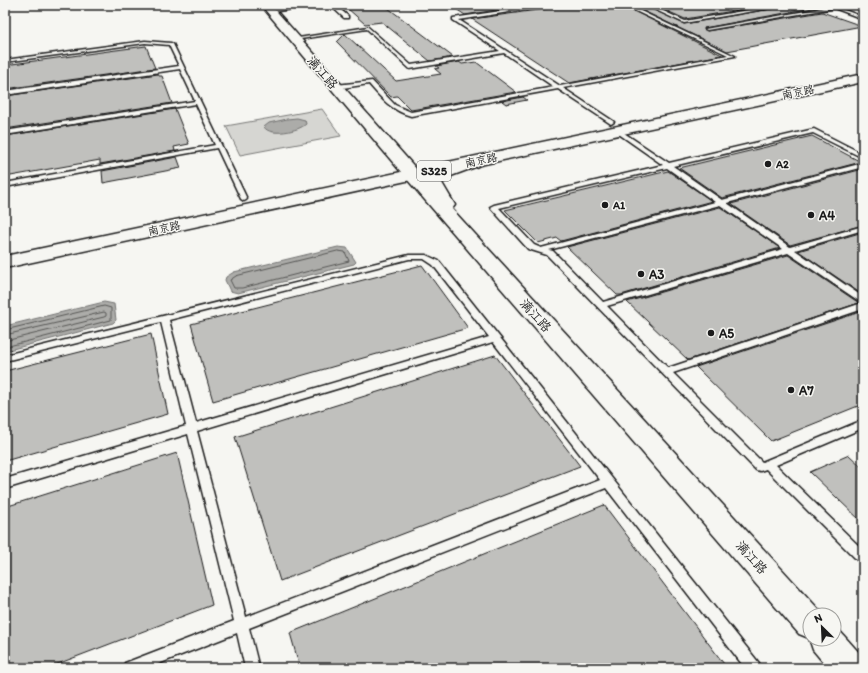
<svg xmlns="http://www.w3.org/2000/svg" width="868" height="673" font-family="Itim,'LXGW WenKai TC',sans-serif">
	<rect width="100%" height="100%" fill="#f6f6f2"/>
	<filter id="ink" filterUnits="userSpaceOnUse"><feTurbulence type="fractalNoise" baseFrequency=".025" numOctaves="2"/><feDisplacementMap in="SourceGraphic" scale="8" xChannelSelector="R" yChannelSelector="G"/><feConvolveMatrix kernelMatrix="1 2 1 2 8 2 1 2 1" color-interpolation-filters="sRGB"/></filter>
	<g filter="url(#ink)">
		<!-- green -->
		<path fill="#d6d6d2" stroke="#797977" d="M322 109 341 136 240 155 226 126Z"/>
		<!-- water -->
		<g fill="#acaca9" stroke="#727271">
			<path d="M287 119 297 118 305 120 306 124C299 131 270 137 264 127L269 123Z"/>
			<path d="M338 247 347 248 356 262 354 264 238 293 230 291 225 280 226 277 234 272Z"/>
			<path d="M104 302 114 304 116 320 113 323 5 351V326Z"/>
		</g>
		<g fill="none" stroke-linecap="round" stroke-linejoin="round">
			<!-- shore -->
			<g stroke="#565654" stroke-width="1">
				<path d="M338 251 345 252 349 261 242 288H234L230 280 236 276Z"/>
				<path d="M5 330 104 306 111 308V320L5 347"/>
				<path d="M5 335 104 312 106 313V316L104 317 5 341"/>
			</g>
		</g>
		<!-- building -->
		<g fill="#c0c0bd" stroke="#1c1c1c">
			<path d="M368 5H384L453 57 430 61 382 22 365 24 347 8Z"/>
			<path d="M450 5H521V6L465 15Z"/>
			<path d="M574 5H622L722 55 569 83 472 19Z"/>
			<path d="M631 5H644L684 24 788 6 789 5H818V7L704 28 707 31 822 12 862 26 727 51Z"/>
			<path d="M654 5H769L685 19Z"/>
			<path d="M345 34 396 81 441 74 435 69 439 68 436 66 459 62 462 64 476 62 516 92 411 110 397 96 391 97 337 42Z"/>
			<path d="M146 46 155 68 5 89V65Z"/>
			<path d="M158 74 159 76H162L172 103 5 129V96Z"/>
			<path d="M523 97 527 100 506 104 502 101Z"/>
			<path d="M175 109 189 144 174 147 175 151 100 164V160L5 177V136Z"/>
			<path d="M812 136 861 162 722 198 679 168Z"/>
			<path d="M177 157 181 168 103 183 102 171Z"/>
			<path d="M863 169V225L790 245 731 204Z"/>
			<path d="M668 171 712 201 561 241 557 238 538 243 505 210Z"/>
			<path d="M720 207 780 248 621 295H617L567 247Z"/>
			<path d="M863 232V295L798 251Z"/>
			<path d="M788 255 859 303 688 360 627 302Z"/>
			<path d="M422 265 468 328 213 401 191 324Z"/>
			<path d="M863 311V404L771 441 696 367Z"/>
			<path d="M151 334 168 414 5 461V371Z"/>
			<path d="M495 355 580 466 280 581 235 437Z"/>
			<path d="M177 453 212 605 47 668H5V507Z"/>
			<path d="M849 455 863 468V523L810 472Z"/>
			<path d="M604 505 727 668H300L290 633Z"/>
		</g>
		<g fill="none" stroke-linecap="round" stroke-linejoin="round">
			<defs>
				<g id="service">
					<path d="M309 5H321L271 12 269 11Z"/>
					<path d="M330 5H335L348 16V18H344Z"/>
					<path d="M542 5H553L459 20 560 86 728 55 623 5H628L735 56 563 88 613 121 614 122 611 124 558 89 411 116C392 111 381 98 369 84L336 89 333 87 336 85 372 81 395 105 411 112 554 87 504 53 410 69 367 29 294 40 292 39 368 27 411 65 500 51 453 20V18Z"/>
					<path d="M645 5H650L685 21 778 5H788L684 23Z"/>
					<path d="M840 5H849L839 8 863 17V19L834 8 707 30 705 29Z"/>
					<path d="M852 5 863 7V9L853 6Z"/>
					<path d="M145 41 171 43 173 44 247 199 246 200 244 201 241 199 217 148 5 187V183L215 145 196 104 5 135V131L195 101 180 69 5 95V91L179 66 169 45 145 43 5 62V60Z"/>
					<path d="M618 129 669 163 814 129 863 154V158L813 133 673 166 722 200 863 163V167L727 203 790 247 863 226V230L795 250 863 297V309L673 373 762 462 863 420V428L776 465 863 550V563L859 562 766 469 760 471 756 470 547 255 528 249 490 207 494 205 663 165 616 132 615 131ZM667 168 715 202 541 248 534 245 499 208ZM720 205 783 249 603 302 553 251 549 250ZM788 253 862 303 668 368 607 306Z"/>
					<path d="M409 255H426L439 261 759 663 761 668H745L606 488 249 628 259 668H245L237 633 148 668H123L125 663 234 621 188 434 5 489V479L186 426 161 322 5 361V355ZM409 259H424L433 265 489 337 196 423 169 320ZM493 342 600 480 246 617 197 431Z"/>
				</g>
				<path id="tertiary" d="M261 5H271L427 181C435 169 462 156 478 160L480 163 478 166 451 176 442 183 455 205 452 209 821 612 823 615H810V639H834V627L837 628 862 656 863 668H828L813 650 809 638 799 634 406 178Z"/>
				<path id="primary" d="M863 74V82L5 268V256Z"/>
			</defs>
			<!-- service casing -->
			<use href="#service" stroke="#1c1c1c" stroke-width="3"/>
			<!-- tertiary casing -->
			<use href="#tertiary" stroke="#1c1c1c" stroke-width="3"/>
			<!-- primary casing -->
			<use href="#primary" stroke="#1c1c1c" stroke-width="3"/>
			<!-- service -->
			<use href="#service" fill="#f6f6f2" fill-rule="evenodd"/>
			<!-- tertiary -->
			<use href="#tertiary" fill="#f6f6f2" fill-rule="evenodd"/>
			<!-- primary -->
			<use href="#primary" fill="#f6f6f2" fill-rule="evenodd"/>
		</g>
	</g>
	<!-- markers -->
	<g fill="#1c1c1c" stroke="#f6f6f2" stroke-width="1.5">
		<circle cx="768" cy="164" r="4"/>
		<circle cx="605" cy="205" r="4"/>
		<circle cx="811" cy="215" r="4"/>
		<circle cx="641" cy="274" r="4"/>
		<circle cx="711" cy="333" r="4"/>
		<circle cx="791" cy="390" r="4"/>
	</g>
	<g text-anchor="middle" stroke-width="3" stroke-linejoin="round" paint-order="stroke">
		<!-- far-street labels -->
		<g font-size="11" fill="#1c1c1c" stroke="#f6f6f2">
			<text transform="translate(798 92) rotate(-12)" y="4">南京路</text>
			<text transform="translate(481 160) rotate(-12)" y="4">南京路</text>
			<text transform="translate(164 228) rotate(-12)" y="4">南京路</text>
		</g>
		<!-- far-poi labels -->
		<g font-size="11" font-weight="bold" fill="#1c1c1c" stroke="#f6f6f2" text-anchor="start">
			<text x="776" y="168">A2</text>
			<text x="613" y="209">A1</text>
		</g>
		<!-- shield labels -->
		<rect fill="#f6f6f2" stroke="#5d5d5c" stroke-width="1" x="417" y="161" width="34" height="20" rx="3"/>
		<g font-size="12" font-weight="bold" fill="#1c1c1c">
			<text x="434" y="175">S325</text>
		</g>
		<!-- street labels -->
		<g font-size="13" fill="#1c1c1c" stroke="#f6f6f2">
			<text transform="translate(323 72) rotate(49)" y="5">漓江路</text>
			<text transform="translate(536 315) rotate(48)" y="5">漓江路</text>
			<text transform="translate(752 557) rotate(48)" y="5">漓江路</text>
		</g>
		<!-- poi labels -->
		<g font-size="13" font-weight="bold" fill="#1c1c1c" stroke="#f6f6f2" text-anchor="start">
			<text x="819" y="220">A4</text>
			<text x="649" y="279">A3</text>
			<text x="719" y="338">A5</text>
			<text x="799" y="395">A7</text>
		</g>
	</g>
	<!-- margin -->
	<rect width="868" height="673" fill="none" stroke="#f6f6f2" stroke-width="20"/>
	<rect x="10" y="10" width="848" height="653" fill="none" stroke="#1c1c1c" stroke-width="1.5" filter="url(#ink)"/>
	<!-- north arrow -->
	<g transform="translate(822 627) rotate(336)"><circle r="19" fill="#f6f6f2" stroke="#9f9f9c"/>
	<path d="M0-3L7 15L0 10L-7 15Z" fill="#1c1c1c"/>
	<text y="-6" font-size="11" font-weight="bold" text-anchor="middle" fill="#1c1c1c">N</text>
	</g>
</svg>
